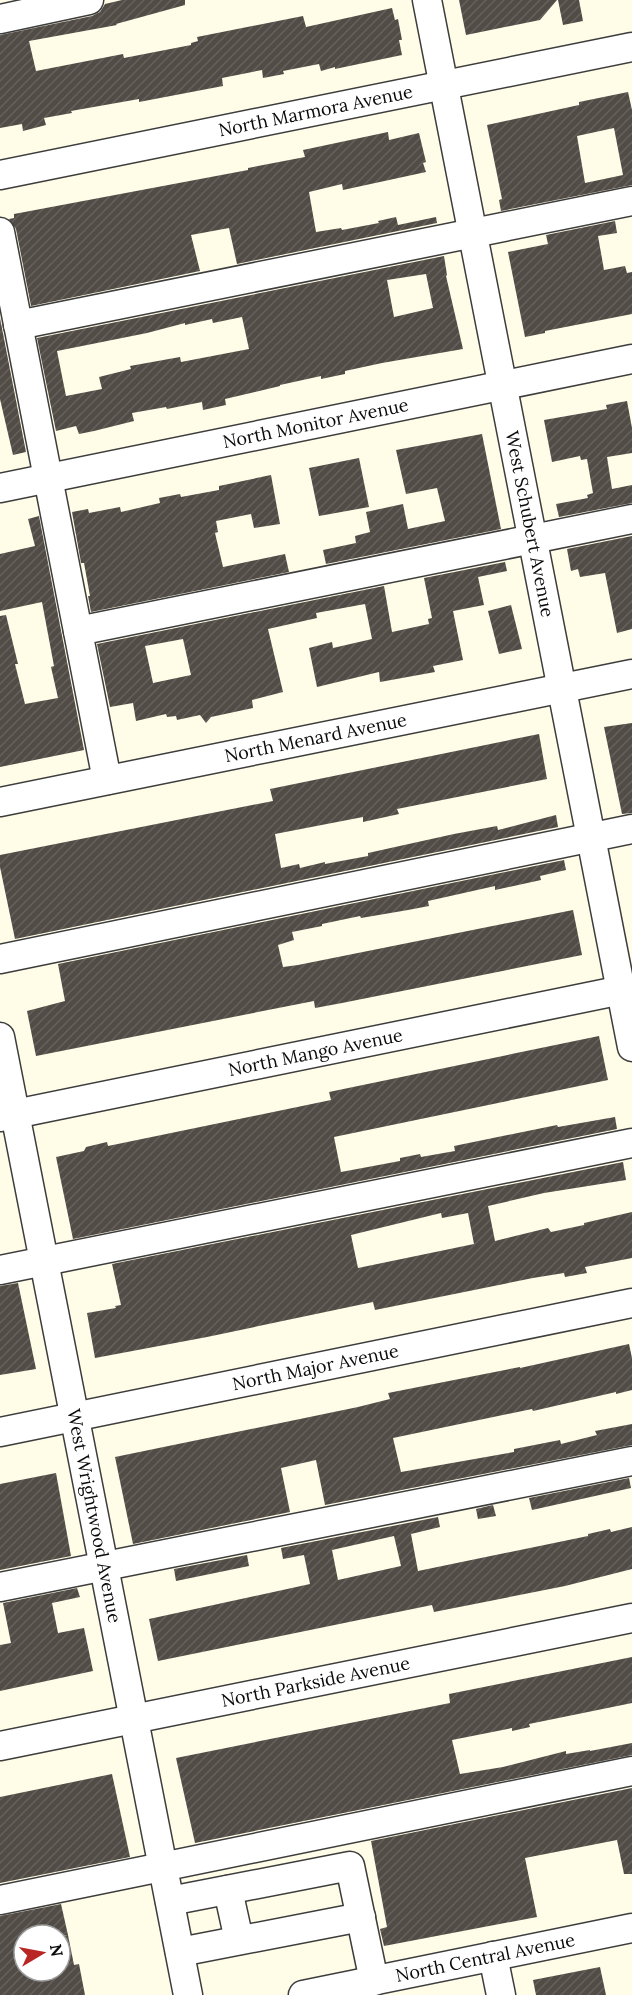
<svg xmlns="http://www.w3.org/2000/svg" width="632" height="1995" font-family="Lora,serif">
	<defs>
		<pattern id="building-hatch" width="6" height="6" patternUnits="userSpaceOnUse" patternTransform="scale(1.5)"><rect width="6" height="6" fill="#524c47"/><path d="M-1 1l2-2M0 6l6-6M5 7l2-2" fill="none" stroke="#66615d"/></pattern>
	</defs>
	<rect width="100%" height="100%" fill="#fffce7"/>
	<!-- building -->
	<g fill="url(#building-hatch)" fill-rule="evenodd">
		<path d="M122 0H185V5L116 24 117 25 29 41 36 71 123 54 124 58 191 45V43L198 41 197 37 303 16 306 27 392 8 395 20 398 19 402 40H399L402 55 335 69V67L321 71 319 64 283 71 284 74 263 78 262 70 222 78 223 86 139 102V99L71 111 72 113 44 118 46 125 23 131 22 124 0 128V35L92 16 100 12 105 4Z"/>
		<path d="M459 0H557L540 20 466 35Z"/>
		<path d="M558 0H579L583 21 563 25Z"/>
		<path d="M628 92 632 110V185L501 211 499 200 502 199 487 125 579 105V102ZM614 128 623 175 585 183 577 136Z"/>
		<path d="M388 132 389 140 419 133 426 162 423 163 426 172 343 190 342 184 309 192 316 232 341 228 342 230 379 223 378 221 396 217 398 225 436 217 437 223 237 264 229 228 191 235 200 271 31 306 16 229 9 219 14 218V214L248 170V168L305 157 303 150Z"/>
		<path d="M615 221 617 233 598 236 604 270 625 266 627 273 632 272V314L545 331V333L525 337 508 252 548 244 546 235Z"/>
		<path d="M444 256 447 275 446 276 463 349 382 363 345 371V374L321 379V376L280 385V386L225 399 226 405 203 410 202 402 167 409 166 407 132 413 134 421 94 431 79 434 76 426 56 431 37 338ZM426 274 433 308 394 317 387 280ZM242 317 249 349 181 362 180 357 130 366 131 369 99 377 102 389 66 396 57 351 147 333 185 323V325L212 319 213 323Z"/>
		<path d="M0 318 26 452 13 455 0 399Z"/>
		<path d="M627 401 632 428V453L607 457 612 489 632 485V503L559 517 556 504 588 498 587 495 593 493 587 459 581 460 580 456 552 462 544 420 607 409 606 405Z"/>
		<path d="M482 434 501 529 326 564 323 550 356 543 355 536 370 532 366 512 403 504 408 529 445 521 437 488 406 494 396 450Z"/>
		<path d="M359 458 369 507 319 516 309 468Z"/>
		<path d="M271 475 280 524 254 528 251 514 216 521 218 532 215 533 223 567 285 554 289 572 91 612 88 596H90L84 563H81L72 512 88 509 89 513 120 507 121 512 160 503 159 498 180 494 181 497 219 490V486Z"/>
		<path d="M39 516 84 750 0 767V616L6 615 18 664H15L25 704 58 698 51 667 54 666 42 602 0 611V554L35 546 28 519Z"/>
		<path d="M632 536V629L617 633 605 573 580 577 578 569 571 571 567 549Z"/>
		<path d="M505 562 507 571 478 577 484 605 453 611 463 660 433 666 435 672 380 682 379 672 317 687 309 648 332 642 333 648 372 639 365 604 316 613 317 618 268 629 283 692 252 700 253 708 211 717 206 723 200 715 177 720 176 716 167 717 166 714 136 721 133 703 110 707 97 644 384 586 392 632 429 624 428 619 432 618 424 578ZM183 639 191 675 153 683 145 646Z"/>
		<path d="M511 605 522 649 499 654 488 611Z"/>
		<path d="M632 723V813L622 814 604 727Z"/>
		<path d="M539 734 547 779 397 809 399 814 363 822V817L275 834 281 868 299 864 300 868 325 862V864L368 856V853L454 834 497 826 498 830 556 815 558 827 15 939 0 867V855L273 801 270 789Z"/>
		<path d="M564 860 566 870 540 876 541 880 495 890V886L428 901 429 906 408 910 361 918 360 916 322 924V926L292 932 294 940 278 945 283 967 298 965 573 910 582 955 342 1003 315 1008 314 1001 36 1056 27 1011 65 1001 58 964Z"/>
		<path d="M599 1036 608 1080 334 1137 341 1172 400 1161V1158L420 1154 421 1157 455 1151 454 1146 557 1125 558 1127 615 1117 617 1129 73 1239 56 1157 84 1151 86 1147 107 1142 108 1146 331 1100 329 1092Z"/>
		<path d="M623 1162 626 1180 544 1193 488 1206 495 1241 548 1228 551 1232 584 1225V1223L632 1212V1258L585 1267 587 1273 565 1277 564 1273 533 1278 375 1310 373 1302 207 1337 95 1358 87 1313 116 1308 115 1306 121 1305 112 1264ZM441 1213 442 1218 468 1213 474 1244 358 1268 351 1235Z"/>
		<path d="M18 1283 36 1369 0 1375V1286Z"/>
		<path d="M629 1344 632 1358V1390L616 1394V1392L533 1411 532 1409 393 1438 401 1472 514 1452V1449L560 1440 561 1444 597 1435 595 1431 632 1424V1445L325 1505 316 1460 281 1468 290 1512 133 1544 115 1457 358 1407 390 1399 388 1393 520 1367V1368Z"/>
		<path d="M56 1473 71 1556 0 1570V1484Z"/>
		<path d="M629 1478 631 1488 532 1510 529 1498Z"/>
		<path d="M493 1505 496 1516 478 1519 476 1509Z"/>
		<path d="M438 1517 440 1527 411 1534 418 1571 588 1536V1534L610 1529 611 1532 632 1527V1569L565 1586 434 1612 432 1605 158 1661 149 1619 310 1584 304 1555 283 1559 281 1548ZM394 1536 401 1566 338 1580 332 1550Z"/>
		<path d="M247 1555 249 1566 176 1581 174 1569Z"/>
		<path d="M77 1588 80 1597 52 1603 58 1633 84 1628 93 1671 0 1691V1645L11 1643 3 1603Z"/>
		<path d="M632 1657V1703L529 1724 530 1727 512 1731V1728L452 1740 460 1774 503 1767 566 1751V1754L590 1750V1751L632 1743V1755L195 1843 176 1758 450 1703 449 1694Z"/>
		<path d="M112 1774 130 1857 0 1883V1797Z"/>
		<path d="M632 1788V1874H624L617 1840 525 1858 537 1917 384 1946 380 1929 387 1927 371 1841Z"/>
		<path d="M61 1904 68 1935H24V1971H60V1936L68 1935 74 1965 79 1964 85 1995H0V1916Z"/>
		<path d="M600 1967 606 1995H536L533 1980Z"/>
	</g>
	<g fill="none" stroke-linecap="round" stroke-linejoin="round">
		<defs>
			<g id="minor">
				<path id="s1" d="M427 0 632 1047"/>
				<path d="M0 19 89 0"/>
				<path id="s2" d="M0 175 632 47"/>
				<path d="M0 232 107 780"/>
				<path d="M18 325 632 201"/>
				<path id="s3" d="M0 488 632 359"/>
				<path d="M78 631 632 519"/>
				<path id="s4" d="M0 802 632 674"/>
				<path d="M0 959 632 829"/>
				<path id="s5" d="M0 1037 188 1995"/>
				<path id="s6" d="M0 1117 632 988"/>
				<path d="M0 1270 632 1143"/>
				<path id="s7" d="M0 1432 632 1303"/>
				<path d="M0 1587 632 1461"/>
				<path id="s8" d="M0 1746 632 1618"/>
				<path d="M228 1890 239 1940"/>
				<path d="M0 1900 632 1771"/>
				<path d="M170 1901 350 1866 374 1981"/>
				<path d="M180 1952 361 1917"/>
				<path d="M493 1956 501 1995"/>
				<path id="s9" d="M303 1995 632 1928"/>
			</g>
		</defs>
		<!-- minor casing -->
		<use href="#minor" stroke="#3d3d3d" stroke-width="31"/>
		<!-- minor -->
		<use href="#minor" stroke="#fff" stroke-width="28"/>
	</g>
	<g text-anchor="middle" stroke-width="6" stroke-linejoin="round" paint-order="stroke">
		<!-- street labels -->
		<g font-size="18" fill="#0a0a0a" stroke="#fff">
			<text dy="6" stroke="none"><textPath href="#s2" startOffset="322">North Marmora Avenue</textPath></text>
			<text dy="6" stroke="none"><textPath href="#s3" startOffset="322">North Monitor Avenue</textPath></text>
			<text dy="6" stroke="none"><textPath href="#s1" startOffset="534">West Schubert Avenue</textPath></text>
			<text dy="6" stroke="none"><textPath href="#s4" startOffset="322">North Menard Avenue</textPath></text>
			<text dy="6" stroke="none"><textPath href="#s6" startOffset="322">North Mango Avenue</textPath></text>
			<text dy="6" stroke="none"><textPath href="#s7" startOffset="322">North Major Avenue</textPath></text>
			<text dy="6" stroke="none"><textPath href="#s5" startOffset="488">West Wrightwood Avenue</textPath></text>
			<text dy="6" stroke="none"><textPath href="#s8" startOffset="322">North Parkside Avenue</textPath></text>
			<text dy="6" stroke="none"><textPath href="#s9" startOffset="186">North Central Avenue</textPath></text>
		</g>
	</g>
	<!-- north arrow -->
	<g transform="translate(42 1953) rotate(80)"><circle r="28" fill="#ffffff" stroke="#9d9d9d" stroke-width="1.5"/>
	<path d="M0-4.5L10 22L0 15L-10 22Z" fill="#b82724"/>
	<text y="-9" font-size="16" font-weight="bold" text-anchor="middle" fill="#0a0a0a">N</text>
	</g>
</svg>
